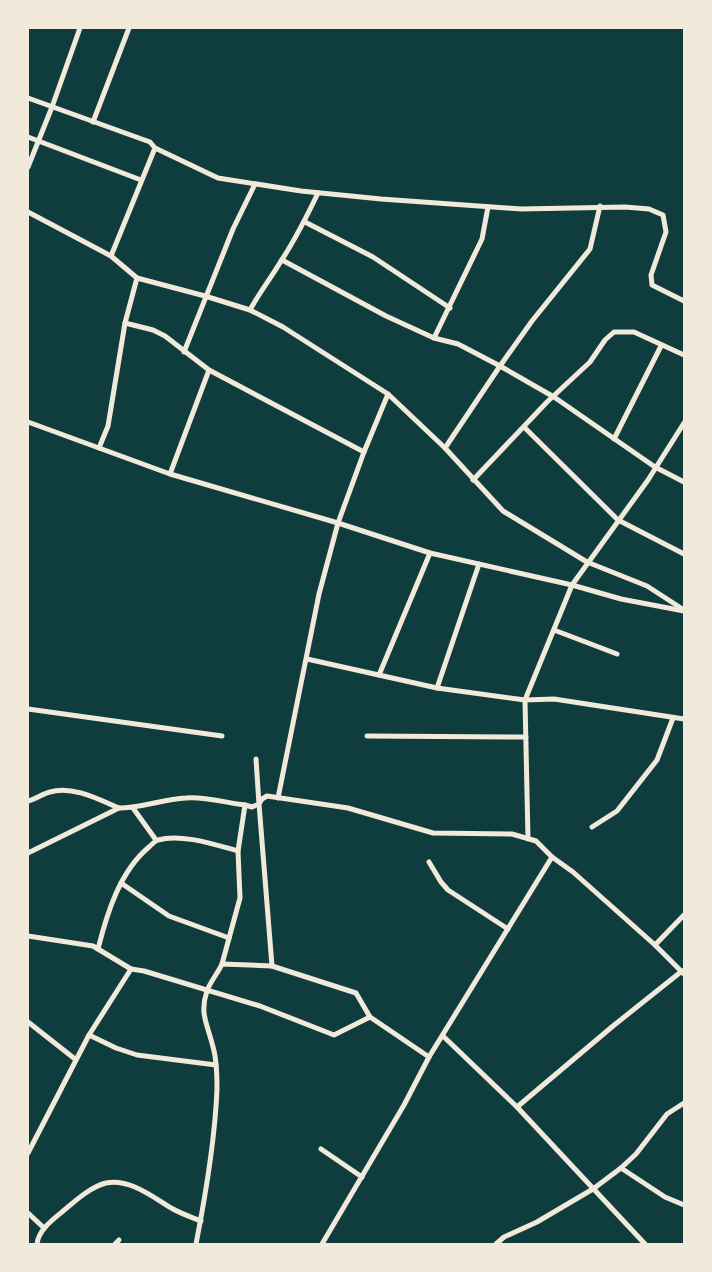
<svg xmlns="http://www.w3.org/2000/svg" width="712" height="1272" font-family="'Roboto Condensed',sans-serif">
	<rect width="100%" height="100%" fill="#0f3d3e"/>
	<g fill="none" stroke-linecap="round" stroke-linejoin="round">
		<!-- minor -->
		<g stroke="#f1e9da" stroke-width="5">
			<path d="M28 98 150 142 155 148 218 178 301 191 381 199 521 209 625 207 649 209 663 215 666 232 651 275 652 285 684 301"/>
			<path d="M93 122 129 28"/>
			<path d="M28 137 141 180"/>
			<path d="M28 167 52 107 80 28"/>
			<path d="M28 212 111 256 137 278 205 296 250 310 283 327 388 394 445 448 503 511 587 562 647 586 684 610"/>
			<path d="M305 222 373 257 450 308"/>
			<path d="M111 256 155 148"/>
			<path d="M282 260 386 316 434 338 458 344 500 366 554 397 655 467 684 482"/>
			<path d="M250 310C259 293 271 278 281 261 295 240 307 216 318 193"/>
			<path d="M125 323 153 330 165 336 209 370 364 452"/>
			<path d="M434 338 482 239 488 207"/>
			<path d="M184 352 233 229 255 184"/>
			<path d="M28 422 170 474 338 523 430 553 572 585 621 599 684 611"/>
			<path d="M524 427 618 520 684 554"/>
			<path d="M614 439 661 346"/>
			<path d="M99 448 108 426 125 323 137 278"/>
			<path d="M445 448 500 366 532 321 590 249 600 206"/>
			<path d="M170 474 209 370"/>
			<path d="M473 480 547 402 590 362 605 340 614 332H634L684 355"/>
			<path d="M554 630 617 654"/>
			<path d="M307 659 437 688 525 700 554 699 684 719"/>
			<path d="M379 675 430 553"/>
			<path d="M437 688 479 564"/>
			<path d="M28 709 222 736"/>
			<path d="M367 736 526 737"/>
			<path d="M278 798 319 594 338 523 364 452 388 394"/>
			<path d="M28 801C36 799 42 794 50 792 72 785 100 800 119 808"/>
			<path d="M133 808 156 840"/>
			<path d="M592 827 617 811 657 760 673 718"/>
			<path d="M528 839 525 700 572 585 648 480 684 423"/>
			<path d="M28 853 119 808C142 808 163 799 186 798 204 796 226 803 245 805"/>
			<path d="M429 862 441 882 448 890 508 929"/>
			<path d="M121 883 169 916 229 938"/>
			<path d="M28 936 93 946 131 969 144 971 260 1006 334 1035 370 1017"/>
			<path d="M655 945 684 915"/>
			<path d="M98 949C107 913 120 871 149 847 152 844 155 841 158 840 181 833 216 845 238 851"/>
			<path d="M222 964 240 898 238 851 245 805 252 807 259 804 256 759"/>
			<path d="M272 966 259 804 262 799 267 796 348 808 433 833 512 834 536 841 552 857 573 872 655 945 684 974"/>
			<path d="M28 1022 75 1059"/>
			<path d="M89 1035 116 1048 137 1055 216 1065"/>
			<path d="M443 1036 517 1107 645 1244"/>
			<path d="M517 1107 613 1026 682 971"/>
			<path d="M321 1149 362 1177"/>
			<path d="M28 1153 89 1035 131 969"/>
			<path d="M621 1168 665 1197 684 1205"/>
			<path d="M28 1213 44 1228"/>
			<path d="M37 1244C38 1231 52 1220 62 1212 75 1201 90 1187 106 1183 130 1178 154 1198 173 1209 182 1214 191 1217 201 1221"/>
			<path d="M115 1244 119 1240"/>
			<path d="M196 1244C206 1193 215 1141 217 1089 217 1075 217 1060 213 1047 208 1025 199 1014 207 991 210 982 218 973 222 964L272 966 356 993 370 1017 429 1057"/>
			<path d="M322 1244 404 1105 429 1057 552 857"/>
			<path d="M496 1244 504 1237 537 1222 593 1189 621 1168 636 1154 667 1114 684 1103"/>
		</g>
	</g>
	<!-- border -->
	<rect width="712" height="1272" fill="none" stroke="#f1e9da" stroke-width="58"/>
</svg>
